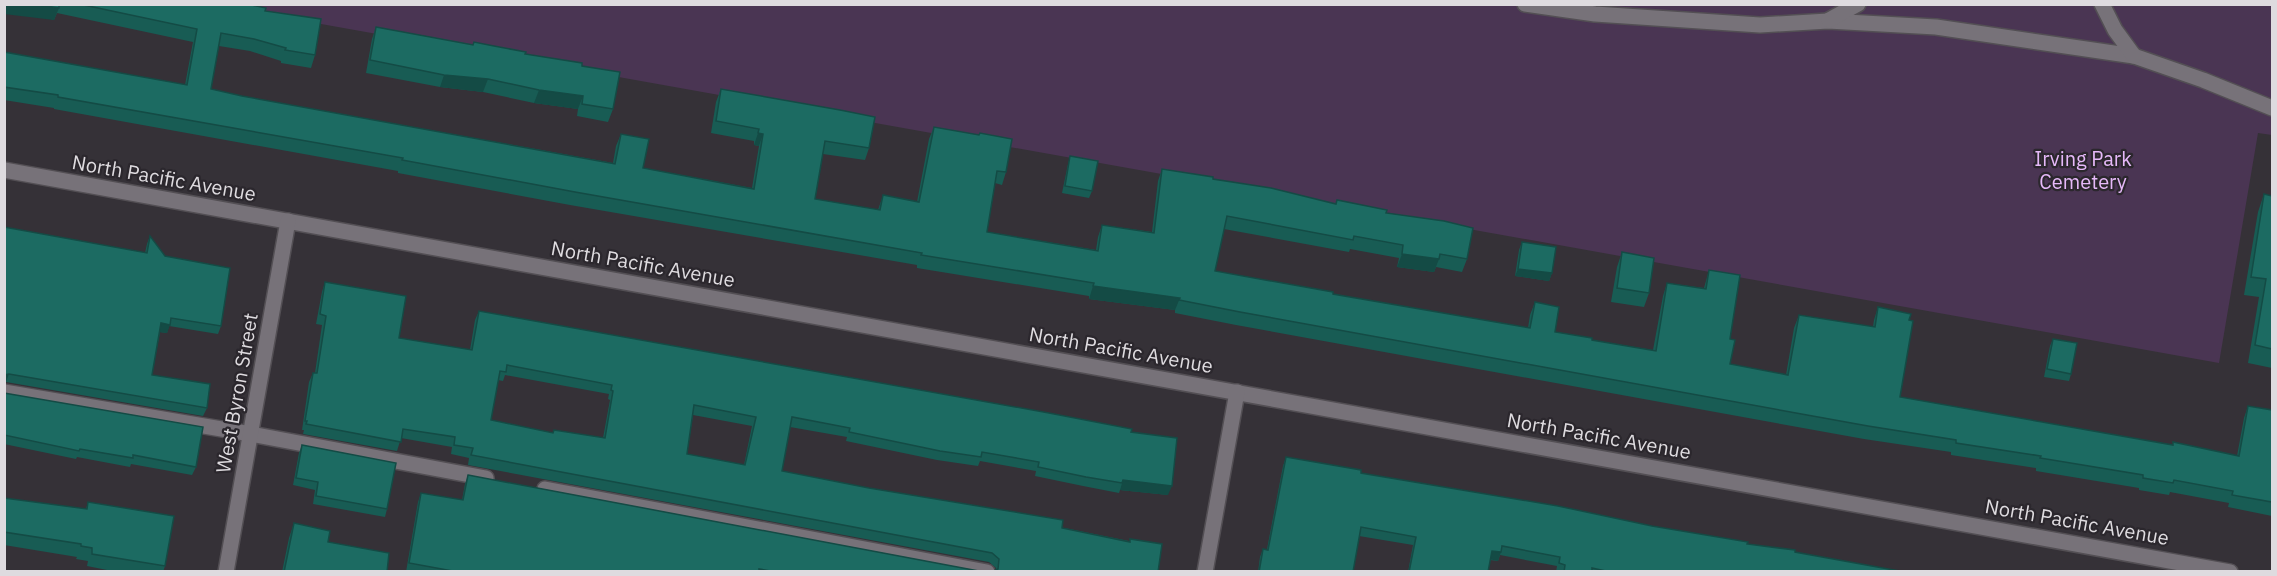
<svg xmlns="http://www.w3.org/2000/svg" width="2277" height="576" font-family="'IBM Plex Sans',sans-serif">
	<rect width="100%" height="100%" fill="#353137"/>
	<!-- green -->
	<path fill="#4a3553" d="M215 5H2272V135L2258 133 2219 363Z"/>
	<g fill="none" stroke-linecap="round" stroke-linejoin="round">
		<defs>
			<g id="lane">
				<path d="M1525 4 1595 14 1760 25 1828 21 1936 27 2134 56 2203 80 2272 108"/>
				<path d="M2102 4 2115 30 2134 56"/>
				<path d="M1829 20 1858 4"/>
				<path d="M4 392 251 434 486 478"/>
				<path d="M545 489 987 572"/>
			</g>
			<g id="street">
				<path d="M4 170 2230 572"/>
				<path d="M226 572 288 221"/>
				<path d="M1205 572 1237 392"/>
			</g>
		</defs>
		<!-- lane casing -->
		<use href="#lane" stroke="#534f54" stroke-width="18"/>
		<!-- street casing -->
		<use href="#street" stroke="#534f54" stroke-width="18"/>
		<!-- lane -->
		<use href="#lane" stroke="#777279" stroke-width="15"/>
		<!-- street -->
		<use href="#street" stroke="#777279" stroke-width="15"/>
	</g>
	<!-- wall -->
	<g fill="#185c54" fill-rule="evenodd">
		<path d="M4 4H247L265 11 315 55 311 68 281 63V61L250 51 219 46 211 89 242 96 613 163 616 146 621 134 643 168 752 188 759 146 754 145V141L711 133 716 102 721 89 869 148 865 160 823 154 815 199 878 210 883 195 917 202 929 139 934 127 1006 172 1002 185 995 183 987 232 1096 250 1098 237 1102 225 1152 232 1158 181 1162 169 1335 204 1337 200 1386 213 1467 259 1462 272 1436 267 1434 272 1397 267 1399 258 1350 249 1349 252 1224 229 1215 271 1333 294 1528 328 1530 315 1535 302 1555 332 1592 340 1653 350 1663 296 1667 283 1704 288 1709 270 1730 339V364L1786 375 1794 328 1799 315 1873 327 1874 320 1878 307 1900 397 2172 445 2237 456 2244 418 2248 406 2272 410V516L2228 507 2229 503 2170 492 2169 495 2139 490V488L2036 471V468L1951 455V452L1864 439 1236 325 1175 313V310L1089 299V296L917 268V265L570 205 398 173V171L54 109V108L4 100V52L185 85 193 42 57 13 54 20Z"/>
		<path d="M376 27 525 54 582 66 613 109 608 122 577 116 578 109 534 103 483 92 440 87 366 73 372 39Z"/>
		<path d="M1070 156 1092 191 1089 198 1062 193 1068 164Z"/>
		<path d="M2264 194 2272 196V368L2248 363 2259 297 2244 295 2258 212Z"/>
		<path d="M4 227 145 253 147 244 150 236 165 256 221 326 218 334 169 326 167 333 160 332 152 375 207 408 203 416 6 382Z"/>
		<path d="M1522 242 1552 273 1549 281 1515 276 1519 250Z"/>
		<path d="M1622 252 1649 293 1644 307 1611 302 1617 267Z"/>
		<path d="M325 282 399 338 470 350 475 320 479 311 1131 432 1168 495 1120 490 1119 493 1083 486 1035 476 1036 471 980 461 978 466 937 460 846 441 847 437 790 427 782 471 1129 541 1162 544 996 569V568L989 562 468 465 469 458 451 454 452 447 401 438 397 451 303 434 304 430H302L309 382 313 373H315L322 325 316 324 322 292ZM505 375 609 394 608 399 610 400 603 438 554 430 552 433 491 420 498 380 503 381ZM693 415 752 426 744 465 687 454Z"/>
		<path d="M2053 339 2071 374 2069 381 2044 377 2050 346Z"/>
		<path d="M4 393 196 467 192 475 131 464 130 467 77 457 76 459 4 444Z"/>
		<path d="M302 445 387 509 385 517 313 504 315 490 293 485 299 453Z"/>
		<path d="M1286 457 1361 473 1854 563 1905 572H1556L1557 566 1500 555 1498 561 1490 560 1488 572H1408L1413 545 1359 536 1353 572H1258L1260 557 1263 549H1267L1283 466Z"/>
		<path d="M468 475 984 572H406L418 502 421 493 462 500 465 484Z"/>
		<path d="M4 498 86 509 88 502 165 566 163 572H117L87 566 88 561 76 559 77 557 4 545Z"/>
		<path d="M294 523 328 542 387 572H282L289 538Z"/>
	</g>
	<!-- shaded-wall -->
	<g fill="#144b45">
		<path d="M4 4H33L59 8 54 20 4 14Z"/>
		<path d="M444 75 488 79 483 92 440 87Z"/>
		<path d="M539 90 583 96 578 109 534 103Z"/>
		<path d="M758 133 763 134 759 146 754 145Z"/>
		<path d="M1402 254 1439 259 1434 272 1397 267Z"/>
		<path d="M1518 269 1552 273 1549 281 1515 276Z"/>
		<path d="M1093 286 1180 298 1175 310 1089 299Z"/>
		<path d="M161 323 170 325 167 333 158 332Z"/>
		<path d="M9 374 6 382 4 383V375Z"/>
		<path d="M1123 480 1172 486 1168 495 1120 490Z"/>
		<path d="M1492 551 1501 552 1498 561 1489 559Z"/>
	</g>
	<!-- building -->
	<g fill="#1c6b62" stroke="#144b45" stroke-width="1.5" fill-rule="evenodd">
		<path d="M33 4H59V8Z"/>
		<path d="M79 4H247L266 8 265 11 321 19 315 55 285 50 286 48 254 39 221 33 211 89 242 96 615 164 621 134 649 139 643 168 754 189 763 134 758 133 759 129 716 121 721 89 840 110 875 117 869 148 825 141 815 199 880 210 883 195 919 202 934 127 979 135 980 133 1012 139 1006 172 997 171 987 232 1098 251 1102 225 1154 233 1162 169 1213 177V179L1271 188 1336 204 1337 200 1387 210 1386 213 1444 221 1473 228 1467 259 1440 254 1439 259 1402 254 1403 245 1354 236 1353 240 1227 216 1215 271 1333 292V294L1530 328 1535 302 1559 307 1555 332 1592 338V340L1656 351 1667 283 1706 289 1709 270 1740 275 1730 339 1735 340 1730 364 1788 375 1799 315 1875 327 1878 307 1911 314 1909 320 1913 321 1900 397 2173 445V442L2239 456 2248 406 2272 410V502L2232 495 2233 491 2174 480 2173 483 2143 478V475L2040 458 2041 456 1956 443V440L1868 426 1240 312 1179 300 1180 298 1093 286 1094 283 921 255 922 253 575 192 402 160 403 158 58 97V95L4 87V52L187 85 197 29Z"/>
		<path d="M376 27 473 45 474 42 494 46 526 52 525 54 582 63V66L620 72 613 109 582 104 583 96 539 90 488 79 444 75 370 60Z"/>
		<path d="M1070 156 1098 161 1092 191 1065 186Z"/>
		<path d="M2264 194 2272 196V349L2255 345 2266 279 2251 277Z"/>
		<path d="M4 227 147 253 150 236 165 256 230 268 221 326 171 318 170 325 161 323 152 375 210 384 207 408 9 374 4 375Z"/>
		<path d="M1522 242 1556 247 1552 273 1518 269Z"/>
		<path d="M1622 252 1654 258 1649 293 1617 288Z"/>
		<path d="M325 282 406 296 399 338 472 350 479 311 1049 413 1132 429 1131 432 1177 438 1172 486 1123 480 1122 483 1086 477 1038 467 1039 462 982 452 981 457 940 451 849 432 850 428 792 417 782 471 869 488 1063 520 1062 528 1130 542V539L1162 544 1158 572H991L998 569 999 559 992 553 471 455 473 448 454 445 455 437 403 429 401 442 306 424 307 421H305L313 373H317L326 316 320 314ZM507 365 612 385 611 390 613 391 605 438 554 430 553 433 491 420 500 371 506 372ZM694 405 756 417 745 465 687 454Z"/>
		<path d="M2053 339 2077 343 2071 374 2047 369Z"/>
		<path d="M4 393 203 427 196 467 133 455V458L80 449 79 451 4 435Z"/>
		<path d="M302 445 396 463 387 509 316 496 318 482 296 478Z"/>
		<path d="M1286 457 1361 470V473L1558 506 1652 526 1748 542 1747 544 1795 550V552L1905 572H1610L1592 568V572H1564L1565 565 1559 563 1560 557 1502 546 1501 552 1492 551 1488 572H1409L1416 537 1361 527 1353 572H1259L1263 549 1268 550Z"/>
		<path d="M468 475 984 572H776L759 569V572H458L409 563 421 493 463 500Z"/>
		<path d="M4 498 87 509 88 502 174 516 165 566 92 554V548L81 546V544L4 532Z"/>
		<path d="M294 523 330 531 328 542 389 553 387 572H284Z"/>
	</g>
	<g text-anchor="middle" stroke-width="4.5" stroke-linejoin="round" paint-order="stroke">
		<!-- park labels -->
		<g font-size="20" fill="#e6b9f9" stroke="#2b272d">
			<text x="2083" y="166">Irving Park<tspan x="2083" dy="23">Cemetery</tspan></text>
		</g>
		<!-- street labels -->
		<g font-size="20" fill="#dedbdf" stroke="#2b272d">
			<text transform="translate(164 178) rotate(10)" y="7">North Pacific Avenue</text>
			<text transform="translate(643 264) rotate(10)" y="7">North Pacific Avenue</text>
			<text transform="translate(1121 350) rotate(10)" y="7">North Pacific Avenue</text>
			<text transform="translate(237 393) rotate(-80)" y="7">West Byron Street</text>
			<text transform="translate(1599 436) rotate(10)" y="7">North Pacific Avenue</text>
			<text transform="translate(2077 522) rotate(10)" y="7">North Pacific Avenue</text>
		</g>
	</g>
	<!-- border -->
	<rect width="2277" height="576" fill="none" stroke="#dedbdf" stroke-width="12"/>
</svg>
